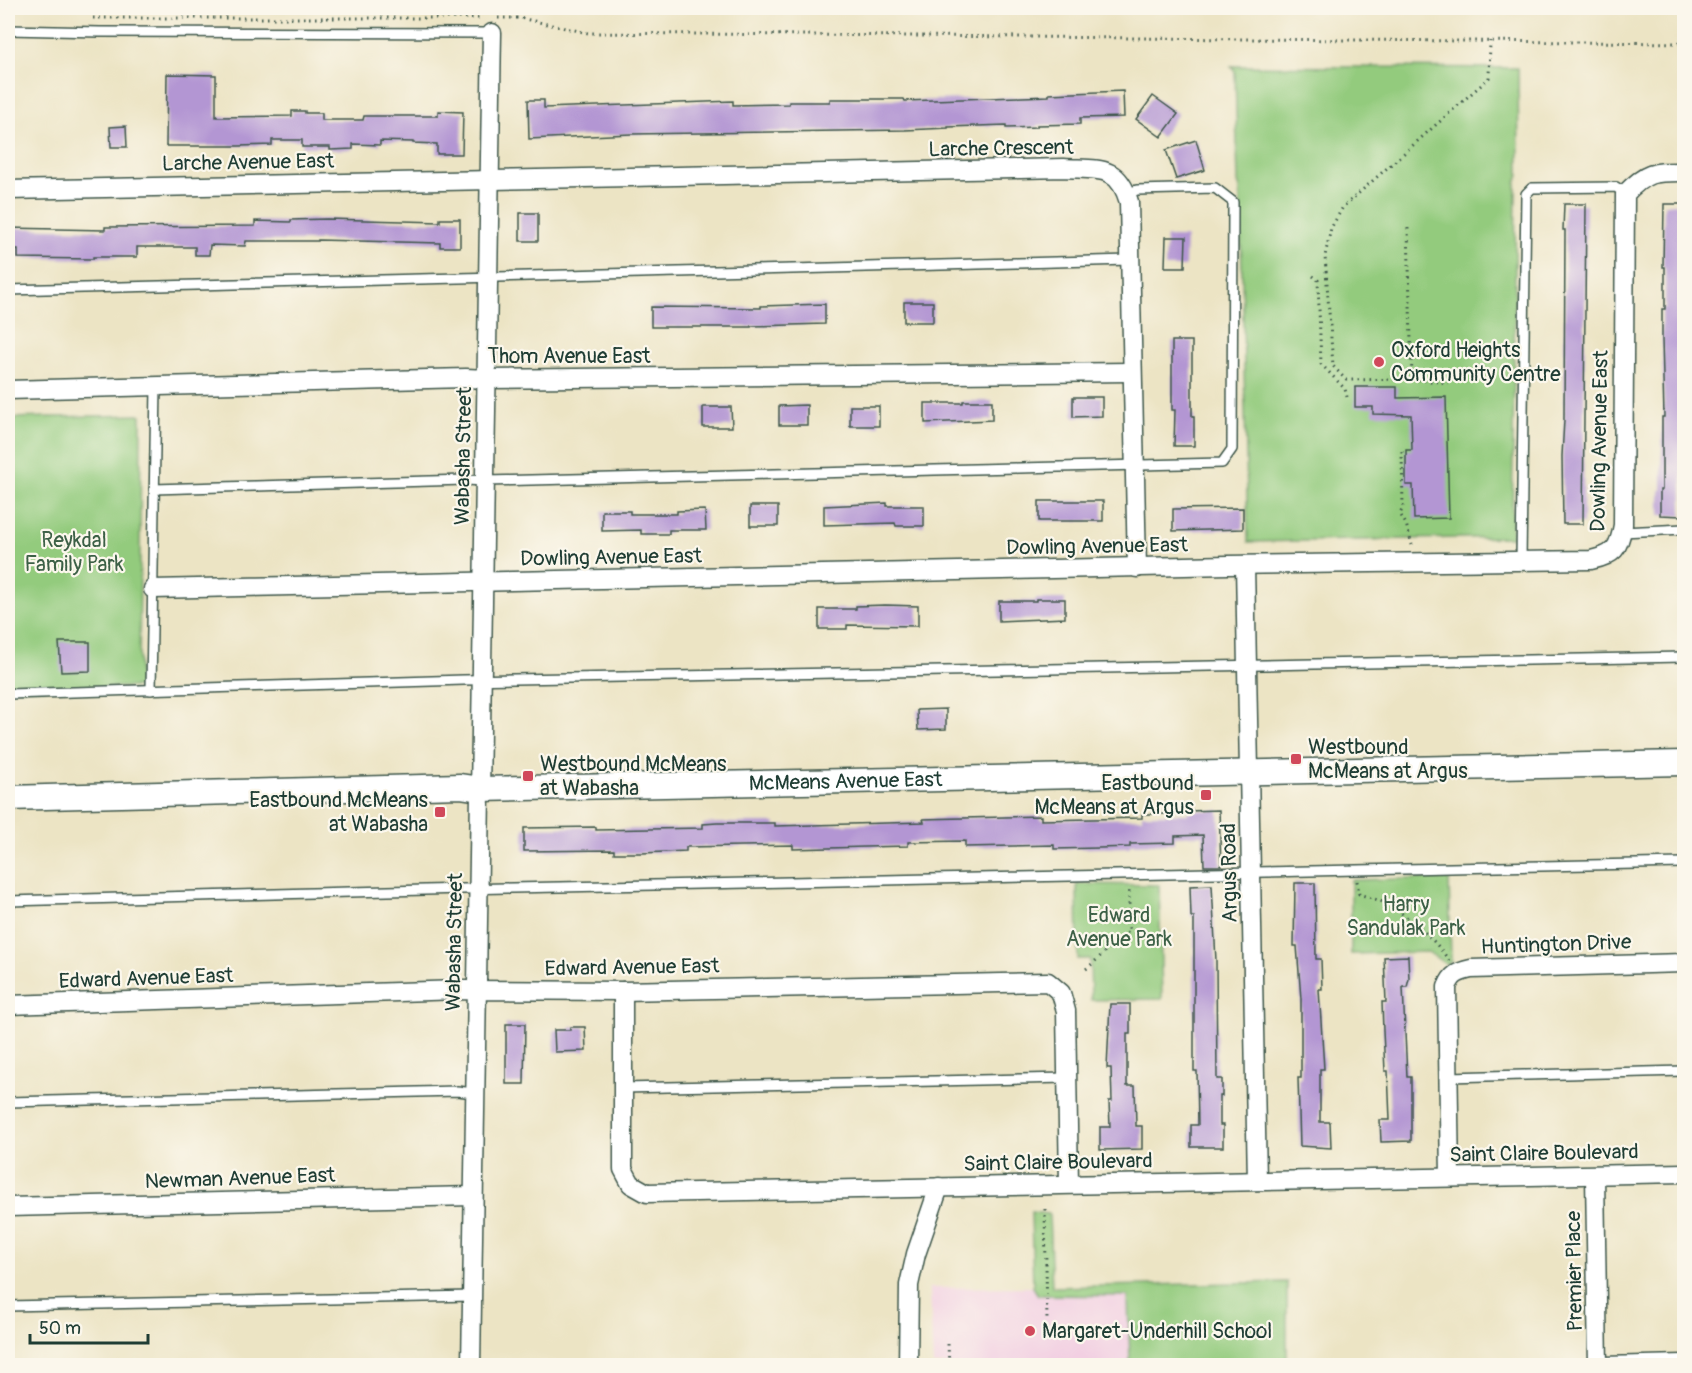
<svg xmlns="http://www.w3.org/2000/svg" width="1692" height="1373" font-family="Pangolin,sans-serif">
	<rect width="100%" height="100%" fill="#fbf7ec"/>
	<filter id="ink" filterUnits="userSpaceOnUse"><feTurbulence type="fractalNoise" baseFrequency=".0167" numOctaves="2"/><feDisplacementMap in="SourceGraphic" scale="12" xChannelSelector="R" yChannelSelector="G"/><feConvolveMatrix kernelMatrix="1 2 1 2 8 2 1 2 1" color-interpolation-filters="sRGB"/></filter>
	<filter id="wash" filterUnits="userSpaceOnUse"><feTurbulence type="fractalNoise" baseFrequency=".008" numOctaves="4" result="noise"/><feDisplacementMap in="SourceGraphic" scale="24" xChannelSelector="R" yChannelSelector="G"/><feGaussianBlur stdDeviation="1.35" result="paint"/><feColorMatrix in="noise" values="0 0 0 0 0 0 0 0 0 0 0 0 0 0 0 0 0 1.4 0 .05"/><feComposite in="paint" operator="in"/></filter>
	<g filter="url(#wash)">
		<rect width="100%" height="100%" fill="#ece4c4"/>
		<!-- built -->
		<path fill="#f2cfe2" d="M1033 1287 1038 1295 1128 1296 1130 1365H933L930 1288Z"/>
		<!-- green -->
		<g fill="#93cb7d" stroke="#598458" stroke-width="1.5">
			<path d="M1231 66 1518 68 1519 174 1516 184 1512 537 1248 542 1240 188 1238 182 1235 71Z"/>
			<path d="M141 415 139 687 8 689V418Z"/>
			<path d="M1449 878 1451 961 1447 965 1428 952 1351 954V880Z"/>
			<path d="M1077 884 1159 885 1162 999 1091 1000 1090 959H1078Z"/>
			<path d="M1031 1212 1049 1214 1052 1287 1287 1282V1365H1130L1128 1296 1038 1295 1033 1287Z"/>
		</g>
		<g id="blocks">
			<!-- building -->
			<g fill="#b396d3">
				<path d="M167 74 216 75V117L292 116V111H305V113H322V120H363L364 116H438V111L463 112 462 154H437V144L413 143V142L380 141V145L353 144V149L330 150V147H302V140H272V145L239 146H166Z"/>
				<path d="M1123 91 1124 117 1080 118V124L1037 125V127L1006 128V125L948 127V128L905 130 631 134 529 139 528 100H544V108L733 101V105L789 104V102H830V99H904L905 101 1049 96V94Z"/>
				<path d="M1153 96 1178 114 1161 137 1136 119Z"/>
				<path d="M126 126 127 147H111L110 127Z"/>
				<path d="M1196 140 1205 170 1176 179 1166 150Z"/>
				<path d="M1564 204H1586L1583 524H1563L1562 456 1564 420 1565 230H1563Z"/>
				<path d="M1664 204H1684L1682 516 1660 515V490H1662V417H1664L1662 339V309H1665V267H1663Z"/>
				<rect x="520" y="213" width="18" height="28"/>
				<path d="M327 219 440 222V219H460V247H440V243L318 240V241H246L245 246 210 245 209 255H195V247H137V257H93V259L18 258V249H8V228L105 230V227L255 226V221L291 222V220Z"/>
				<path d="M1166 237H1186L1185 267H1165Z"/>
				<rect x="904" y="302" width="29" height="20"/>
				<path d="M825 304V324L751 326V327H651V307L761 308V306Z"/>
				<path d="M1172 341H1192V416H1194V446H1174L1175 410H1172Z"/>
				<path d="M1355 387H1397V398L1446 397 1449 518 1414 519 1413 485H1406V450H1412L1411 415 1373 414V407H1355Z"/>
				<path d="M1073 397H1102V416L1073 417Z"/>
				<path d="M963 401H992V420L925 423V403H963Z"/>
				<path d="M807 405V425H779V406Z"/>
				<rect x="850" y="406" width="29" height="20"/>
				<path d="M703 407H731L732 427H703Z"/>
				<rect x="1039" y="501" width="64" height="20"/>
				<path d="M887 503V506H924V526H896L895 523 824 525V506Z"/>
				<rect x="750" y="506" width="28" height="20"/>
				<path d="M1243 508V529L1173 531V509Z"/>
				<path d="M705 510 706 530H669V534H641V530L602 531V511H630V514H677V511Z"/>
				<path d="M1036 599H1065V618L999 621V601H1036Z"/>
				<path d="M885 605 918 606V626L847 625V629H819V609H856V606Z"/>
				<path d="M59 642H90V671L61 672Z"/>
				<path d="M946 709V729L918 730 917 710Z"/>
				<path d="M1219 810 1221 866H1204L1203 835 1175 836V843L1130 844V847L1099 848 1054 849V845L965 847V841L908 842V846L865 847 793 849V845L686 847V851L642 853H614V850L524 851V828L596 827V830L703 828V824L717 823H775V826L924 822 923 819 1041 816V820L1142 818V814H1188V811Z"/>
				<path d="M1295 883H1315L1316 959H1321L1322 989H1319L1324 1069H1320V1122H1330L1331 1148 1300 1146 1298 1078H1301V999L1297 946H1294Z"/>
				<path d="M1212 885 1216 961 1217 1079H1222V1096H1220V1125H1223V1147H1191V1125H1198L1197 1071H1194V917H1191L1190 886Z"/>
				<path d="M1408 956 1409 979 1407 987H1403L1407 1077H1411V1141L1381 1142 1380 1120H1390L1388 1071H1385L1383 1031 1382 1002H1386L1384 957Z"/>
				<path d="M1110 1004H1130V1034H1127V1086H1135L1136 1126H1142V1149L1100 1150V1127H1110L1109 1101H1112L1111 1068H1107Z"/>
				<path d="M506 1024H525L524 1084H506Z"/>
				<path d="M570 1027H585L586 1051 555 1052 554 1030H570Z"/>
			</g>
		</g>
	</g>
	<g filter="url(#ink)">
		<use href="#blocks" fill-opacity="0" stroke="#3e564a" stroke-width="1.5"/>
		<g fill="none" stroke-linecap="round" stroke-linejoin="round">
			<defs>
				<g id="lane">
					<path d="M8 30 100 32 492 33"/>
					<path d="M8 290 1130 260"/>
					<path d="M154 489 465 480 486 481 1222 463 1232 449 1233 202 1215 188 1137 190 1126 194"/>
					<path d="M1622 532 1684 529"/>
					<path d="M1521 561 1526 194 1532 188 1616 187 1625 194"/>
					<path d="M151 690 156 387"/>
					<path d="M8 694 464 680 1684 657"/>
					<path d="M8 901 463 889 1684 863"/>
					<path d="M1449 1077 1684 1071"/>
					<path d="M623 1088 1067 1078"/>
					<path d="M8 1102 457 1091 474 1093"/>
					<path d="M8 1306 472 1296"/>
				</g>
				<g id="street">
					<path d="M8 190 1064 168C1098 170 1118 164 1129 202L1137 568"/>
					<path d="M8 390 466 378 487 379 1131 372"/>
					<path d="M1245 565 1257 1181"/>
					<path d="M153 589 1228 565 1591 560C1614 555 1619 549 1623 525L1625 194C1647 171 1654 172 1684 172"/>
					<path d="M623 991V1169L631 1184 647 1193 1684 1173"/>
					<path d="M8 1005 459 990 623 991 1048 982 1061 993 1066 1011 1069 1184"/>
					<path d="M1595 1176 1598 1366"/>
					<path d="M1450 1177 1447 987C1452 974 1458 972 1471 969L1684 963"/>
					<path d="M8 1207 473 1196"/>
					<path d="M471 1366C477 921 484 477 492 33"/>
					<path d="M908 1366 909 1285 916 1254 939 1187"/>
					<path d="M1604 1366 1684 1364"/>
				</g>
				<g id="secondary">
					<path id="s1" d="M8 798 460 786 480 789 1684 763"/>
				</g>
			</defs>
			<!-- lane casing -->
			<use href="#lane" stroke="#3e564a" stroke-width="12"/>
			<!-- street casing -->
			<use href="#street" stroke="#3e564a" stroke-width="21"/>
			<!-- secondary casing -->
			<use href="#secondary" stroke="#3e564a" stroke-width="27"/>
			<!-- path -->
			<g stroke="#3e564a" stroke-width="3" stroke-dasharray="1.5 4.5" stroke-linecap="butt">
				<path d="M93 18H483"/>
				<path d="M498 18H520L588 33 1684 43"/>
				<path d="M1408 228 1412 379 1346 380 1333 366 1325 256 1331 228 1343 207 1489 78 1490 41"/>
				<path d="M1313 276 1318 280 1321 364 1345 389 1347 397"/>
				<path d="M1412 379 1448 383"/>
				<path d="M1402 451 1403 507 1400 514 1406 524 1412 545"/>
				<path d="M1357 881 1359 894C1367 897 1378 899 1386 904 1408 915 1436 940 1449 961"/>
				<path d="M1086 969C1103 956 1110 943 1129 932V887"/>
				<path d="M1045 1209 1047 1321"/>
				<path d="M948 1344 949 1366"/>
			</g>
			<!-- lane -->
			<use href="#lane" stroke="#fff" stroke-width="9"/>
			<!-- street -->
			<use href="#street" stroke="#fff" stroke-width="18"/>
			<!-- secondary -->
			<use href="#secondary" stroke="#fff" stroke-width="24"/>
		</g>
	</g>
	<!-- markers -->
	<g fill="#d1495b" stroke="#fbf7ec" stroke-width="2">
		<circle cx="1379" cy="362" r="6"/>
		<rect x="1290" y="753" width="12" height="12" rx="3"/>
		<rect x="522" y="770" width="12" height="12" rx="3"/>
		<rect x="1200" y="789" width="12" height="12" rx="3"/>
		<rect x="434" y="806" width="12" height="12" rx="3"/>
		<circle cx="1030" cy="1331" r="6"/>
	</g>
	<g text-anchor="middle" stroke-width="4.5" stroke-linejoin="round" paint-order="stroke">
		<!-- street labels -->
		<g font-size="21" fill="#1f3d34" stroke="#fbf7ec">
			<text transform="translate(1001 148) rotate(-1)" y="7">Larche Crescent</text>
			<text transform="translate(248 162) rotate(-1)" y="7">Larche Avenue East</text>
			<text x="569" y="363">Thom Avenue East</text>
			<text transform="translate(1599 441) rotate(-89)" y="7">Dowling Avenue East</text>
			<text transform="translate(463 456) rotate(-89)" y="7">Wabasha Street</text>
			<text transform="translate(1097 546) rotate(-1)" y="7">Dowling Avenue East</text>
			<text transform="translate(611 557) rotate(-1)" y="7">Dowling Avenue East</text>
			<text dy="7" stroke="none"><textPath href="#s1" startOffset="838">McMeans Avenue East</textPath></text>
			<text transform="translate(1229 873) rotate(-91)" y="7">Argus Road</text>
			<text transform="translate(454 942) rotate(-89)" y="7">Wabasha Street</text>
			<text transform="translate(1556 944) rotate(-2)" y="7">Huntington Drive</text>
			<text transform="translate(632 967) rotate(-1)" y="7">Edward Avenue East</text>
			<text transform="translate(146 978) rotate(-2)" y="7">Edward Avenue East</text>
			<text transform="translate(1544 1153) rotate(-1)" y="7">Saint Claire Boulevard</text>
			<text transform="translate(1058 1162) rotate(-1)" y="7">Saint Claire Boulevard</text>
			<text transform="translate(240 1178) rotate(-2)" y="7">Newman Avenue East</text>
			<text transform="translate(1574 1271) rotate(-91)" y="7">Premier Place</text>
		</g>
		<!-- poi labels -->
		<g font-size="21" fill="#1f3d34" stroke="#fbf7ec" text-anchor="start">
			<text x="1391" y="357">Oxford Heights<tspan x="1391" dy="24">Community Centre</tspan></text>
			<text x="1308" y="754">Westbound<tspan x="1308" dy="24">McMeans at Argus</tspan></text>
			<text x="540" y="771">Westbound McMeans<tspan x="540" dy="24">at Wabasha</tspan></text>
			<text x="1194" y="790" text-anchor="end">Eastbound<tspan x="1194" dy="24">McMeans at Argus</tspan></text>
			<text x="428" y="807" text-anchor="end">Eastbound McMeans<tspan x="428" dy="24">at Wabasha</tspan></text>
			<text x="1042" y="1338">Margaret-Underhill School</text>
		</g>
		<!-- park labels -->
		<g font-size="21" fill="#3c6046" stroke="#fbf7ec">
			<text x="74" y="547">Reykdal<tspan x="74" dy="24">Family Park</tspan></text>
			<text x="1406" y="911">Harry<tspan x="1406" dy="24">Sandulak Park</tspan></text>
			<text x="1119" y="922">Edward<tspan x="1119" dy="24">Avenue Park</tspan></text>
		</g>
	</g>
	<!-- margin -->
	<rect width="1692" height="1373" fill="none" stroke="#fbf7ec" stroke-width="30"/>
	<!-- scale -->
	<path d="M30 1334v9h118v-9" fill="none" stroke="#1f3d34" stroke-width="3"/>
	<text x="39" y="1334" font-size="18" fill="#1f3d34" stroke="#fbf7ec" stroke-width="4.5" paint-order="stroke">50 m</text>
</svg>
